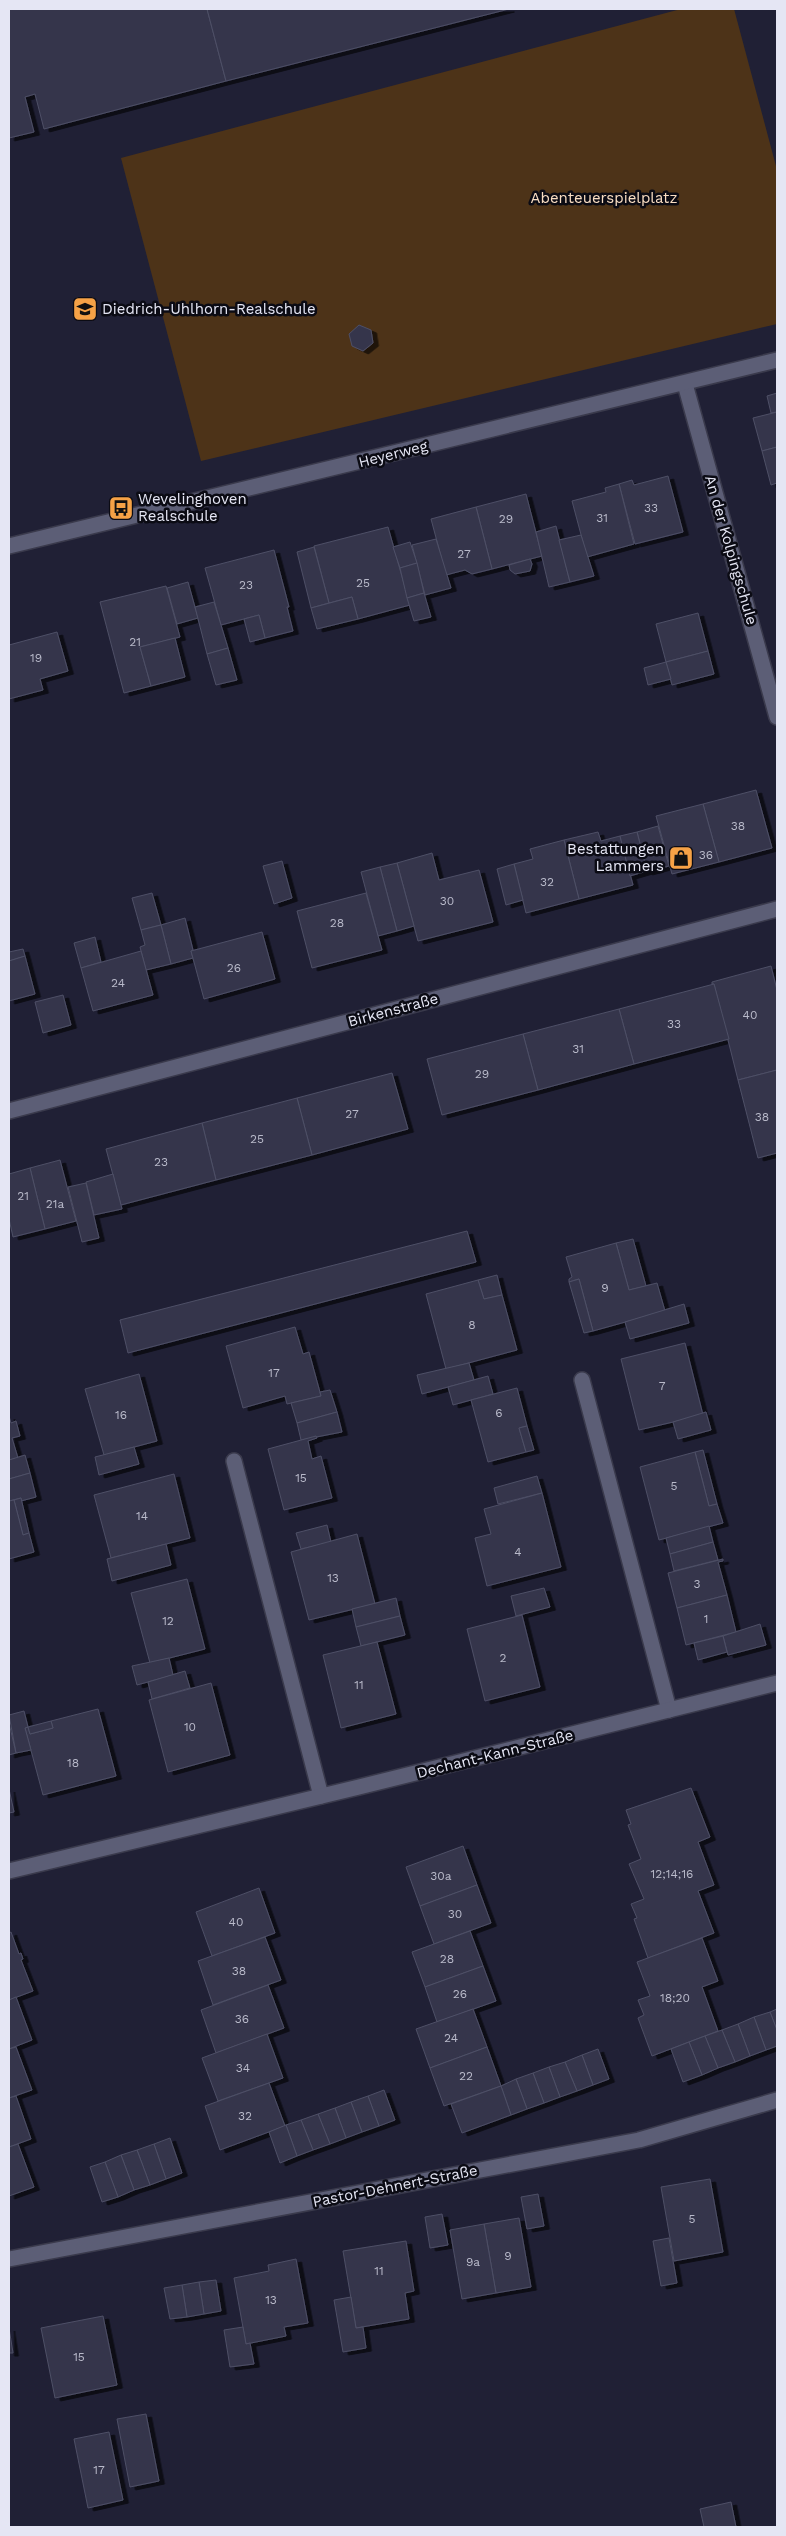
<svg xmlns="http://www.w3.org/2000/svg" width="786" height="2536" font-family="'Work Sans',sans-serif">
	<defs>
		<filter id="shadow"><feDropShadow dx="5.5" dy="3" stdDeviation="0" flood-color="#0009"/></filter>
	</defs>
	<rect width="100%" height="100%" fill="#202035"/>
	<!-- green -->
	<path fill="#4d3318" d="M681 9H734L777 170V324L201 461 121 158Z"/>
	<!-- building -->
	<g fill="#35364c" stroke="#4e4f66" filter="url(#shadow)">
		<path d="M9 9H207L226 81 44 129 35 94 25 97 34 132 9 138Z"/>
		<path d="M207 9H509L226 81Z"/>
		<path d="M359 325 371 330 373 343 363 351 352 346 349 334Z"/>
		<path d="M777 393V412L771 413 767 396Z"/>
		<path d="M777 412V447L762 451 753 418Z"/>
		<path d="M777 447V483L771 485 762 451Z"/>
		<path d="M668 476 683 532 635 544 619 484 632 480 634 485Z"/>
		<path d="M619 484 634 544 587 557 572 501 606 492 605 488Z"/>
		<path d="M526 494 542 556 492 569 476 507Z"/>
		<path d="M476 507 492 569 472 574 465 570 446 575 431 519Z"/>
		<path d="M556 526 570 582 549 587 536 532Z"/>
		<path d="M388 527 410 605 358 619 352 597 329 603 314 546Z"/>
		<path d="M581 535 594 576 570 582 559 540Z"/>
		<path d="M436 539 451 588 425 595 412 545Z"/>
		<path d="M410 542 417 563 400 568 393 547Z"/>
		<path d="M314 547 329 603 311 608 297 552Z"/>
		<path d="M274 550 289 607H287L293 631 265 638 259 615 221 625 205 568Z"/>
		<path d="M530 559 532 564 530 571 515 574 510 570 509 565Z"/>
		<path d="M417 563 424 593 407 598 400 568Z"/>
		<path d="M188 582 198 618 177 624 167 588Z"/>
		<path d="M166 586 180 637 140 647 151 686 124 693 100 602Z"/>
		<path d="M424 593 431 617 414 621 407 598Z"/>
		<path d="M352 597 358 619 317 629 311 608Z"/>
		<path d="M214 602 228 648 207 654 195 607Z"/>
		<path d="M698 613 708 651 666 662 656 624Z"/>
		<path d="M259 615 265 638 250 642 244 619Z"/>
		<path d="M57 632 68 671 40 679 43 690 9 699V645Z"/>
		<path d="M175 638 185 677 151 686 140 647Z"/>
		<path d="M228 648 237 680 216 685 207 654Z"/>
		<path d="M708 651 714 674 672 685 666 662Z"/>
		<path d="M666 662 671 679 648 685 644 668Z"/>
		<path d="M756 790 772 848 719 862 703 804Z"/>
		<path d="M703 804 719 862 672 874 656 816Z"/>
		<path d="M658 826 669 866 647 872 637 832Z"/>
		<path d="M598 832 601 841 620 836 633 885 579 899 564 840Z"/>
		<path d="M637 832 647 871 630 876 620 836Z"/>
		<path d="M564 840 579 899 526 913 514 864 533 859 530 849Z"/>
		<path d="M432 853 439 880 479 870 493 922 418 941 397 863Z"/>
		<path d="M282 861 292 898 274 904 263 866Z"/>
		<path d="M397 863 414 926 397 931 380 867Z"/>
		<path d="M514 864 523 900 506 905 497 869Z"/>
		<path d="M380 867 397 931 378 936 361 872Z"/>
		<path d="M152 893 161 925 141 930 132 898Z"/>
		<path d="M366 893 382 950 312 968 297 911Z"/>
		<path d="M185 918 193 950 191 951 193 958 171 964 161 925Z"/>
		<path d="M161 925 171 964 146 970 140 947 145 945 141 930Z"/>
		<path d="M262 932 275 979 204 999 191 951Z"/>
		<path d="M95 937 101 962 81 968 74 943Z"/>
		<path d="M23 949 25 956 9 961V952Z"/>
		<path d="M141 951 153 995 93 1011 81 968Z"/>
		<path d="M25 956 35 994 9 1001V961Z"/>
		<path d="M771 966 777 990V1070L738 1080 714 984H712V982Z"/>
		<path d="M714 984 729 1039 634 1064 619 1009Z"/>
		<path d="M63 995 71 1025 43 1033 35 1002Z"/>
		<path d="M619 1009 634 1064 538 1090 523 1034Z"/>
		<path d="M523 1034 538 1090 442 1115 427 1059Z"/>
		<path d="M777 1070V1153L758 1158 738 1080Z"/>
		<path d="M392 1073 408 1129 312 1155 297 1098Z"/>
		<path d="M297 1098 312 1155 216 1180 202 1123Z"/>
		<path d="M202 1123 216 1180 121 1205 106 1149Z"/>
		<path d="M60 1160 76 1221 45 1229 30 1168Z"/>
		<path d="M30 1168 45 1229 13 1237 9 1219V1174Z"/>
		<path d="M113 1174 122 1209 94 1215 86 1182Z"/>
		<path d="M86 1183 99 1238 82 1242 68 1187Z"/>
		<path d="M467 1231 476 1262 128 1353 120 1320Z"/>
		<path d="M633 1239 646 1286 629 1290 616 1243Z"/>
		<path d="M616 1243 629 1290 657 1283 665 1311 593 1331 579 1279 569 1282V1279L572 1277 566 1257Z"/>
		<path d="M497 1275 502 1295 484 1299 478 1280Z"/>
		<path d="M579 1279 593 1331 584 1333 569 1282Z"/>
		<path d="M478 1280 484 1299 502 1295 517 1350 446 1369 426 1294Z"/>
		<path d="M684 1304 689 1323 630 1339 625 1322Z"/>
		<path d="M295 1327 303 1354 309 1352 321 1396 287 1404 285 1396 243 1408 226 1346Z"/>
		<path d="M685 1343 703 1415 639 1430 621 1359Z"/>
		<path d="M469 1363 474 1380 422 1394 417 1375Z"/>
		<path d="M139 1374 157 1441 104 1455 85 1389Z"/>
		<path d="M488 1376 493 1394 453 1405 448 1387Z"/>
		<path d="M517 1388 527 1426 519 1428 526 1452 488 1462 471 1400Z"/>
		<path d="M330 1390 337 1412 297 1423 291 1403 321 1396 320 1392Z"/>
		<path d="M337 1412 342 1432 301 1440 297 1423Z"/>
		<path d="M706 1412 711 1430 678 1439 673 1422Z"/>
		<path d="M9 1416 11 1423 16 1421 20 1436 12 1438 18 1458 9 1460Z"/>
		<path d="M527 1426 534 1450 526 1452 519 1428Z"/>
		<path d="M316 1436 317 1438 308 1441 312 1459 321 1456 332 1498 284 1510 268 1449Z"/>
		<path d="M134 1447 139 1464 99 1475 95 1457Z"/>
		<path d="M703 1450 717 1504 709 1506 695 1452Z"/>
		<path d="M695 1452 709 1506 717 1504 723 1523 659 1540 640 1467Z"/>
		<path d="M25 1455 30 1473 9 1479V1460Z"/>
		<path d="M30 1473 36 1497 21 1501V1498L9 1501V1479Z"/>
		<path d="M174 1474 190 1538 111 1558 94 1495Z"/>
		<path d="M537 1476 542 1493 498 1504 494 1488Z"/>
		<path d="M542 1493 561 1567 487 1586 475 1538 491 1534 484 1509Z"/>
		<path d="M21 1498 29 1533 23 1535 14 1500Z"/>
		<path d="M14 1500 23 1535 29 1533 34 1552 9 1559V1501Z"/>
		<path d="M327 1525 331 1542 301 1549 296 1533Z"/>
		<path d="M709 1526 713 1542 670 1554 666 1538Z"/>
		<path d="M357 1534 375 1604 309 1620 291 1552Z"/>
		<path d="M713 1542 718 1560 674 1571 670 1554Z"/>
		<path d="M166 1544 171 1565 112 1581 107 1559Z"/>
		<path d="M723 1559V1561L718 1562 727 1595 677 1608 668 1573Z"/>
		<path d="M187 1579 205 1649 150 1663 131 1593Z"/>
		<path d="M544 1588 550 1607 516 1616 511 1596Z"/>
		<path d="M727 1595 736 1632 686 1645 677 1608Z"/>
		<path d="M396 1598 400 1616 356 1627 352 1609Z"/>
		<path d="M522 1615 540 1687 485 1701 467 1629Z"/>
		<path d="M400 1616 405 1635 361 1646 356 1627Z"/>
		<path d="M760 1624 766 1645 728 1655 723 1636Z"/>
		<path d="M723 1636 727 1652 698 1660 694 1643Z"/>
		<path d="M377 1642 396 1714 341 1728 323 1655Z"/>
		<path d="M169 1658 173 1675 137 1685 132 1666Z"/>
		<path d="M185 1671 190 1688 152 1699 148 1682Z"/>
		<path d="M211 1683 230 1755 168 1772 149 1700Z"/>
		<path d="M98 1709 116 1776 43 1795 25 1728 28 1727 30 1734 53 1728 51 1721Z"/>
		<path d="M24 1711 28 1727 25 1728 31 1750 16 1753 9 1715Z"/>
		<path d="M51 1721 53 1728 30 1734 28 1727Z"/>
		<path d="M9 1723 16 1753 9 1755Z"/>
		<path d="M691 1788 710 1837 698 1842 714 1885 698 1891 714 1933 648 1958 634 1919 637 1918 631 1904 644 1899 629 1864 641 1859 628 1825 631 1824 626 1810Z"/>
		<path d="M9 1789 14 1812 9 1813Z"/>
		<path d="M463 1846 477 1885 420 1906 406 1867Z"/>
		<path d="M477 1885 491 1923 434 1944 420 1906Z"/>
		<path d="M259 1888 275 1933 212 1956 196 1912Z"/>
		<path d="M470 1931 483 1966 425 1987 412 1952Z"/>
		<path d="M11 1932 19 1954 21 1953 23 1959 21 1960 33 1991 9 2000V1933Z"/>
		<path d="M265 1937 281 1980 213 2005 198 1961Z"/>
		<path d="M702 1938 718 1981 702 1987 718 2031 652 2056 638 2018 644 2015 638 2000 650 1996 637 1962Z"/>
		<path d="M483 1966 496 2001 437 2022 425 1987Z"/>
		<path d="M268 1985 284 2028 216 2053 201 2010Z"/>
		<path d="M16 1997 32 2040 9 2049V2000Z"/>
		<path d="M473 2009 487 2047 430 2068 416 2029Z"/>
		<path d="M777 2009V2030L770 2012Z"/>
		<path d="M770 2012 777 2030V2046L766 2050 754 2017Z"/>
		<path d="M754 2017 766 2050 750 2056 738 2024Z"/>
		<path d="M738 2024 750 2056 735 2062 722 2030Z"/>
		<path d="M722 2030 735 2062 718 2068 705 2036Z"/>
		<path d="M267 2034 283 2078 218 2101 202 2058Z"/>
		<path d="M705 2036 718 2068 702 2075 689 2042Z"/>
		<path d="M689 2042 702 2075 683 2082 671 2049Z"/>
		<path d="M16 2047 32 2090 9 2098V2049Z"/>
		<path d="M487 2047 501 2086 444 2106 430 2068Z"/>
		<path d="M598 2049 609 2079 593 2085 582 2055Z"/>
		<path d="M582 2055 593 2085 577 2091 565 2062Z"/>
		<path d="M565 2062 577 2091 560 2097 549 2067Z"/>
		<path d="M549 2067 560 2097 544 2103 533 2073Z"/>
		<path d="M533 2073 544 2103 527 2109 516 2079Z"/>
		<path d="M516 2079 527 2109 511 2115 501 2086Z"/>
		<path d="M269 2083 285 2126 220 2150 205 2106Z"/>
		<path d="M501 2086 511 2115 462 2133 451 2104Z"/>
		<path d="M384 2090 395 2120 379 2126 368 2096Z"/>
		<path d="M16 2096 31 2139 9 2147V2098Z"/>
		<path d="M368 2096 379 2126 362 2132 351 2102Z"/>
		<path d="M351 2102 362 2132 346 2138 335 2108Z"/>
		<path d="M335 2108 346 2138 330 2144 318 2114Z"/>
		<path d="M318 2114 330 2144 313 2150 301 2120Z"/>
		<path d="M301 2120 313 2150 297 2156 286 2125Z"/>
		<path d="M286 2125 297 2156 280 2163 269 2132Z"/>
		<path d="M170 2138 182 2173 166 2179 154 2144Z"/>
		<path d="M18 2144 34 2187 9 2196V2147Z"/>
		<path d="M154 2144 166 2179 150 2185 137 2150Z"/>
		<path d="M137 2150 150 2185 134 2190 121 2155Z"/>
		<path d="M121 2155 134 2190 118 2197 105 2162Z"/>
		<path d="M105 2162 118 2197 102 2202 90 2167Z"/>
		<path d="M710 2179 723 2252 674 2261 661 2187Z"/>
		<path d="M538 2194 544 2226 527 2229 521 2197Z"/>
		<path d="M442 2214 448 2245 430 2248 425 2217Z"/>
		<path d="M519 2218 531 2287 496 2293 484 2224Z"/>
		<path d="M484 2224 496 2293 462 2299 450 2230Z"/>
		<path d="M669 2238 677 2283 661 2286 653 2241Z"/>
		<path d="M406 2241 414 2291 405 2293 409 2319 356 2328 343 2251Z"/>
		<path d="M296 2259 308 2323 284 2327 286 2336 246 2344 234 2278 269 2271 268 2265Z"/>
		<path d="M216 2280 221 2311 204 2314 199 2282Z"/>
		<path d="M199 2282 204 2314 187 2317 182 2285Z"/>
		<path d="M182 2285 187 2317 170 2319 164 2288Z"/>
		<path d="M351 2297 356 2328 363 2327 366 2348 343 2352 334 2300Z"/>
		<path d="M103 2316 117 2385 55 2398 41 2328Z"/>
		<path d="M243 2327 246 2344 250 2343 254 2364 230 2367 224 2330Z"/>
		<path d="M9 2328 13 2353H9Z"/>
		<path d="M146 2414 159 2481 130 2487 117 2419Z"/>
		<path d="M109 2432 123 2500 88 2508 74 2439Z"/>
		<path d="M731 2502 736 2527H704L700 2509Z"/>
	</g>
	<g fill="none" stroke-linecap="round" stroke-linejoin="round">
		<defs>
			<g id="minor">
				<path d="M685 384 777 717"/>
				<path d="M9 546 777 360"/>
				<path d="M9 1111 777 909"/>
				<path d="M582 1380 669 1710"/>
				<path d="M234 1461 321 1796"/>
				<path d="M9 1871 359 1787 777 1683"/>
				<path d="M9 2259 639 2140 777 2100"/>
			</g>
		</defs>
		<!-- minor casing -->
		<use href="#minor" stroke="#3a3a4c" stroke-width="18"/>
		<!-- minor -->
		<use href="#minor" stroke="#5c5e76" stroke-width="15"/>
	</g>
	<!-- icons -->
	<defs>
		<symbol id="school-square" viewBox="-11 -11 22 22"><rect x="-9" y="-9" width="18" height="18" rx="4" fill="#f6a246" stroke="#0b0b14"/><path d="M0-5L7-2L0 1L-7-2ZM-4 1L0 2.5L4 1V4Q0 6-4 4Z" fill="#111"/></symbol>
		<symbol id="bus-square" viewBox="-11 -11 22 22"><rect x="-9" y="-9" width="18" height="18" rx="4" fill="#f6a246" stroke="#0b0b14"/><path d="M-5-6H5V4H4V6H2V4H-2V6H-4V4H-5ZM-3.5-4V0h7V-4ZM-3.5 1.2v1.5H-2V1.2ZM2 1.2v1.5H3.5V1.2Z" fill="#111"/></symbol>
		<symbol id="shop-square" viewBox="-11 -11 22 22"><rect x="-9" y="-9" width="18" height="18" rx="4" fill="#f6a246" stroke="#0b0b14"/><path d="M-5-2.5h2.3a2.7 3.5 0 0 1 5.4 0H5L5.5 6h-11ZM-1.5-2.5h3a1.5 2.3 0 0 0-3 0Z" fill="#111"/></symbol>
	</defs>
	<g fill-rule="evenodd">
		<use href="#school-square" x="71" y="295" width="28" height="28"/>
		<use href="#bus-square" x="107" y="494" width="28" height="28"/>
		<use href="#shop-square" x="667" y="844" width="28" height="28"/>
	</g>
	<g text-anchor="middle" stroke-width="5" stroke-linejoin="round" paint-order="stroke">
		<!-- number labels -->
		<g font-size="12" fill="#b9baca">
			<text x="651" y="512">33</text>
			<text x="602" y="522">31</text>
			<text x="506" y="523">29</text>
			<text x="464" y="558">27</text>
			<text x="363" y="587">25</text>
			<text x="246" y="589">23</text>
			<text x="135" y="646">21</text>
			<text x="36" y="662">19</text>
			<text x="738" y="830">38</text>
			<text x="706" y="859">36</text>
			<text x="547" y="886">32</text>
			<text x="447" y="905">30</text>
			<text x="337" y="927">28</text>
			<text x="234" y="972">26</text>
			<text x="118" y="987">24</text>
			<text x="750" y="1019">40</text>
			<text x="674" y="1028">33</text>
			<text x="578" y="1053">31</text>
			<text x="482" y="1078">29</text>
			<text x="352" y="1118">27</text>
			<text x="762" y="1121">38</text>
			<text x="257" y="1143">25</text>
			<text x="161" y="1166">23</text>
			<text x="23" y="1200">21</text>
			<text x="55" y="1208">21a</text>
			<text x="605" y="1292">9</text>
			<text x="472" y="1329">8</text>
			<text x="274" y="1377">17</text>
			<text x="662" y="1390">7</text>
			<text x="499" y="1417">6</text>
			<text x="121" y="1419">16</text>
			<text x="301" y="1482">15</text>
			<text x="674" y="1490">5</text>
			<text x="142" y="1520">14</text>
			<text x="518" y="1556">4</text>
			<text x="333" y="1582">13</text>
			<text x="697" y="1588">3</text>
			<text x="706" y="1623">1</text>
			<text x="168" y="1625">12</text>
			<text x="503" y="1662">2</text>
			<text x="359" y="1689">11</text>
			<text x="190" y="1731">10</text>
			<text x="73" y="1767">18</text>
			<text x="672" y="1878">12;14;16</text>
			<text x="441" y="1880">30a</text>
			<text x="455" y="1918">30</text>
			<text x="236" y="1926">40</text>
			<text x="447" y="1963">28</text>
			<text x="239" y="1975">38</text>
			<text x="460" y="1998">26</text>
			<text x="675" y="2002">18;20</text>
			<text x="242" y="2023">36</text>
			<text x="451" y="2042">24</text>
			<text x="243" y="2072">34</text>
			<text x="466" y="2080">22</text>
			<text x="245" y="2120">32</text>
			<text x="692" y="2223">5</text>
			<text x="508" y="2260">9</text>
			<text x="473" y="2266">9a</text>
			<text x="379" y="2275">11</text>
			<text x="271" y="2304">13</text>
			<text x="79" y="2361">15</text>
			<text x="99" y="2474">17</text>
		</g>
		<!-- park labels -->
		<g font-size="15" fill="#f9ddc2" stroke="#0b0b14">
			<text x="604" y="203">Abenteuerspielplatz</text>
		</g>
		<!-- poi labels -->
		<g font-size="15" fill="#e5e6f4" stroke="#0b0b14" text-anchor="start">
			<text x="102" y="314">Diedrich-Uhlhorn-Realschule</text>
			<text x="138" y="504">Wevelinghoven<tspan x="138" dy="17">Realschule</tspan></text>
			<text x="664" y="854" text-anchor="end">Bestattungen<tspan x="664" dy="17">Lammers</tspan></text>
		</g>
		<!-- street labels -->
		<g font-size="15" fill="#e5e6f4" stroke="#0b0b14">
			<text transform="translate(393 454) rotate(-14)" y="5">Heyerweg</text>
			<text transform="translate(731 550) rotate(74)" y="5">An der Kolpingschule</text>
			<text transform="translate(393 1010) rotate(-15)" y="5">Birkenstraße</text>
			<text transform="translate(495 1754) rotate(-14)" y="5">Dechant-Kann-Straße</text>
			<text transform="translate(395 2186) rotate(-11)" y="5">Pastor-Dehnert-Straße</text>
		</g>
	</g>
	<!-- border -->
	<rect width="786" height="2536" fill="none" stroke="#e5e6f4" stroke-width="20"/>
</svg>
